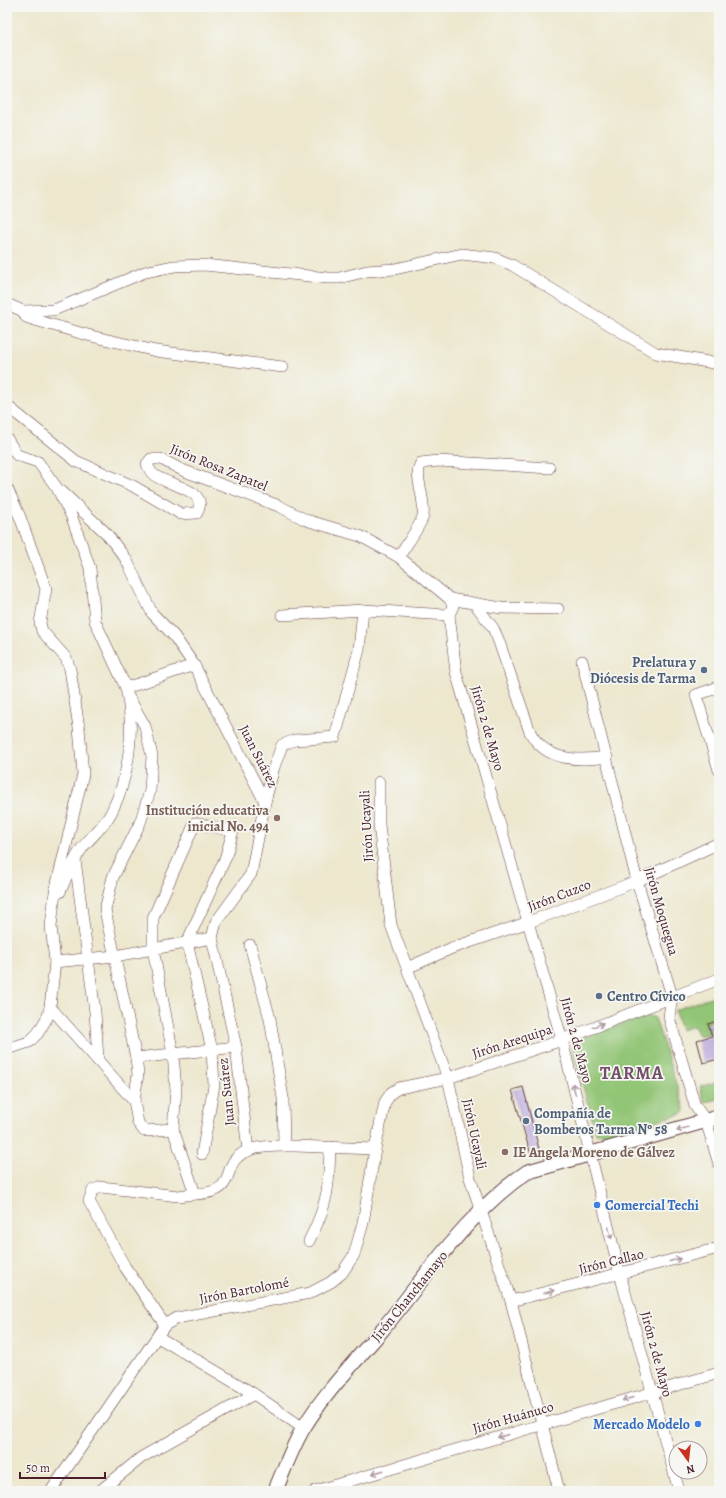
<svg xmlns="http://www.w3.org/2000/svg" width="726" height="1498" font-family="Alegreya,serif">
	<rect width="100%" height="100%" fill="#f6f6f2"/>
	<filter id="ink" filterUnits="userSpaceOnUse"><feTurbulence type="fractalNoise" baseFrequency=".025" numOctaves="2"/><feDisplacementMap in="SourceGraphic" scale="8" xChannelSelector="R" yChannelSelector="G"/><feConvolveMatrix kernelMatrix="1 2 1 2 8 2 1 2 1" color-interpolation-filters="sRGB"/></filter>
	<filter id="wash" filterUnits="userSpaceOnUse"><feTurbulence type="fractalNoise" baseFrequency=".012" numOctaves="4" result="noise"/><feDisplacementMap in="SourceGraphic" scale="16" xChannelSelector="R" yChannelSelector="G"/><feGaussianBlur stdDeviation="0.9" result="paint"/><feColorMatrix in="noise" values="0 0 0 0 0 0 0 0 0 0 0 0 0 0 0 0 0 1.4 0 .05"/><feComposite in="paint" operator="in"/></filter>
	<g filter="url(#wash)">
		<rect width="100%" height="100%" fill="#ece7cd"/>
		<!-- green -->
		<g fill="#92c575" stroke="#6e7250">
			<path d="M719 994V1011L714 1021 707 1022 710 1033 699 1036 694 1026 681 1030 675 1010Z"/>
			<path d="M647 1015 655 1018 684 1108V1113L607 1134 596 1133 572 1047 581 1038Z"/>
			<path d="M719 1081V1099L704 1102 700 1087Z"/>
		</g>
		<g id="blocks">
			<!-- building -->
			<g fill="#bcabdb">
				<path d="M719 1020V1059L703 1063 697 1040 712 1036 708 1024Z"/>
				<path d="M523 1087 540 1153 531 1155 512 1090Z"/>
			</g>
		</g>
	</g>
	<g filter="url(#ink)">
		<use href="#blocks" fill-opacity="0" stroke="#623d43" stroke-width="1"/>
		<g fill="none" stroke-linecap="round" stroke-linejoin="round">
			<defs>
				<g id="minor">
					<path d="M7 304 23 311 54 310 145 272 174 266 205 265 328 278H339L367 271 395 269 462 254 495 258 512 265 656 353 719 364"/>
					<path d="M23 311 26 317 35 320 91 336 156 351 283 367"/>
					<path d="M7 406 76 461 133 486 181 514 197 513C210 489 169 486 154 475 150 472 149 468 147 464L151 459H161L182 470 279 506 306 520 360 536 399 557 450 599 501 608 558 609"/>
					<path d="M7 439 17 455 38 462 57 488 71 515 90 568 95 621 126 688C135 728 130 776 111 813 104 826 91 837 82 848 73 861 66 877 60 892"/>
					<path d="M7 488 20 517 46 589 40 623 42 631 66 658 70 669 79 728 83 774 55 892 51 926 55 962 50 1007 48 1016 38 1033 29 1042 7 1049"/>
					<path d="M61 491 106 533 126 559 152 613 174 636 194 665 265 802"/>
					<path d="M399 557C405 546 420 527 423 516 426 498 413 475 421 463L438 461 549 468"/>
					<path d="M450 599 453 606 449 615 456 672 562 1040 620 1274 679 1491"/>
					<path d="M475 604 493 628 498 639 530 732C546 762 578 761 607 757"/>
					<path d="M282 615 363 610 449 615"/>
					<path d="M582 661 637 881 672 996 669 1017 695 1106 706 1121 719 1164"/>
					<path d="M719 687 696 695 719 770"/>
					<path d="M126 688 194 665"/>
					<path d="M129 698 145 726 152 756 150 791 140 823 113 877 105 910 136 1058 138 1074 134 1101"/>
					<path d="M379 782V825L391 925 448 1078 470 1178 511 1301 559 1491"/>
					<path d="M75 860 95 1012 98 1059"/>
					<path d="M250 945 270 1019 283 1098 284 1146"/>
					<path d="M55 962 115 956 212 938"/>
					<path d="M407 968 452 948 529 922 637 881 719 843"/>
					<path d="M50 1007 134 1101 138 1123 144 1131 173 1129"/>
					<path d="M136 1058 236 1047"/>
					<path d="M248 1151 236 1047 212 938 216 922 251 874 265 802 274 767 282 745 295 740 335 737 359 650 363 610"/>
					<path d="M202 1154 214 1085 212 1050 187 942 225 859 233 831 195 823 153 918V949L173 1054 176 1090 173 1129 195 1194C244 1192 215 1164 249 1150 264 1145 280 1146 295 1146 321 1147 348 1148 375 1149"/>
					<path d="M309 1241C328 1204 329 1187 330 1147"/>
					<path d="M511 1301 719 1248"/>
					<path d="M165 1325 125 1267 89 1201 93 1190 101 1187 178 1196 195 1194"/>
					<path d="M158 1337 254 1394 303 1428"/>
					<path d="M51 1491 165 1325 177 1318 310 1293 331 1282 342 1273 354 1255 363 1223 375 1149 385 1102 392 1092 399 1088 448 1078 562 1040 719 979"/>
					<path d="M100 1491 142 1457 254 1394"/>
					<path d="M315 1491 719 1373"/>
				</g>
				<path id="major" d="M275 1491C284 1470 292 1447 304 1427 326 1391 355 1362 382 1330 427 1275 468 1212 527 1172L719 1117"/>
			</defs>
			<!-- minor casing -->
			<use href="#minor" stroke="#623d43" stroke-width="12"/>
			<!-- major casing -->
			<use href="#major" stroke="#623d43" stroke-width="16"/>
			<!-- minor -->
			<use href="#minor" stroke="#fff" stroke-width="11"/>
			<!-- major -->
			<use href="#major" stroke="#fff" stroke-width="14"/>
		</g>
		<!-- one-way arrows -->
		<defs><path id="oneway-shaft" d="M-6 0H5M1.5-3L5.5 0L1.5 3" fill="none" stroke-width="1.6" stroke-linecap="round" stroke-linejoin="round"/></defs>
		<g stroke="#ae9aa0">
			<use href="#oneway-shaft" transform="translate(598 1025) rotate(-22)"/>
			<use href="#oneway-shaft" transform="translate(574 1089) rotate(-104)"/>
			<use href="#oneway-shaft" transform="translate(682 1129) rotate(164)"/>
			<use href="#oneway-shaft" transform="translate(610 1233) rotate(76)"/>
			<use href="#oneway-shaft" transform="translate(675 1260) rotate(-15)"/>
			<use href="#oneway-shaft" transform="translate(549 1292) rotate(-14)"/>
			<use href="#oneway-shaft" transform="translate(628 1399) rotate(164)"/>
			<use href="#oneway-shaft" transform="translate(503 1436) rotate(164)"/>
			<use href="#oneway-shaft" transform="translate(378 1472) rotate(164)"/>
		</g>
	</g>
	<!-- markers -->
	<g fill="#5c6f8a" stroke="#f6f6f2" stroke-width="1.5">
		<circle cx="704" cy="670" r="4"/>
		<circle cx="599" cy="996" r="4"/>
		<circle cx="526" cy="1121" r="4"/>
	</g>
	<g fill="#8d6e63" stroke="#f6f6f2" stroke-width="1.5">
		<circle cx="277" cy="818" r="4"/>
		<circle cx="505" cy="1152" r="4"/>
	</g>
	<g fill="#3f7fe0" stroke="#f6f6f2" stroke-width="1.5">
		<circle cx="597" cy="1205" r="4"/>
		<circle cx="698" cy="1424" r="4"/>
	</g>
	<g text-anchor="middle" stroke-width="3.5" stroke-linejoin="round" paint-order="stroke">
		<!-- street labels -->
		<g font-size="14" fill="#4a1f2b" stroke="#f6f6f2">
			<text transform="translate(219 467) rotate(22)" y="5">Jirón Rosa Zapatel</text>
			<text transform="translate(488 728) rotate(74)" y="5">Jirón 2 de Mayo</text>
			<text transform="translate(259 756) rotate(63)" y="5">Juan Suárez</text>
			<text transform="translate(366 826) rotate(-93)" y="5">Jirón Ucayali</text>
			<text transform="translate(559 895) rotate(-21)" y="5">Jirón Cuzco</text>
			<text transform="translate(662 911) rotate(74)" y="5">Jirón Moquegua</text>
			<text transform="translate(577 1040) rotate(75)" y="5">Jirón 2 de Mayo</text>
			<text transform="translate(512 1041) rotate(-18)" y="5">Jirón Arequipa</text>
			<text transform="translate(226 1092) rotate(-96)" y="5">Juan Suárez</text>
			<text transform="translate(475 1134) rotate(78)" y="5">Jirón Ucayali</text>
			<text transform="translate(611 1261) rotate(-14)" y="5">Jirón Callao</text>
			<text transform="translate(244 1290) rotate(-11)" y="5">Jirón Bartolomé</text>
			<text transform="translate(409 1296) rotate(-51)" y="5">Jirón Chanchamayo</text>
			<text transform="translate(657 1354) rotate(75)" y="5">Jirón 2 de Mayo</text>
			<text transform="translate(513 1417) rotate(-16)" y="5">Jirón Huánuco</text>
		</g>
		<!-- service labels -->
		<g font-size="14" font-weight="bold" fill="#4e5e75" stroke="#f6f6f2" text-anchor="start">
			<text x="696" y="667" text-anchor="end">Prelatura y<tspan x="696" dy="16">Diócesis de Tarma</tspan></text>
			<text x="607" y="1001">Centro Cívico</text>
			<text x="534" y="1118">Compañía de<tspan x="534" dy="16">Bomberos Tarma Nº 58</tspan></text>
		</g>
		<!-- education labels -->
		<g font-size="14" font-weight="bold" fill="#785e54" stroke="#f6f6f2" text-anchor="end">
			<text x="269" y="815">Institución educativa<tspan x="269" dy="16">inicial No. 494</tspan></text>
			<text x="513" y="1157" text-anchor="start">IE Angela Moreno de Gálvez</text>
		</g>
		<!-- shop labels -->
		<g font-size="14" font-weight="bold" fill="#366cbe" stroke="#f6f6f2" text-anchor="start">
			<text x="605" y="1210">Comercial Techi</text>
			<text x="690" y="1429" text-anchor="end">Mercado Modelo</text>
		</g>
		<!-- district labels -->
		<g font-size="18" font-weight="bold" letter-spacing="1" fill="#725069" stroke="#f6f6f2">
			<text x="632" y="1079">TARMA</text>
		</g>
	</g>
	<!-- margin -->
	<rect width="726" height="1498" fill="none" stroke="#f6f6f2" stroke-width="24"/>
	<!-- north arrow -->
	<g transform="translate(688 1460) rotate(165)"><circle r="19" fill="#f6f6f2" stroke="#b1a0a2"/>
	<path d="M0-3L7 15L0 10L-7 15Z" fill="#c8321e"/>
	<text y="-6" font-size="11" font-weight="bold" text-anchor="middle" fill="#4a1f2b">N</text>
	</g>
	<!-- scale -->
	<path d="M20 1472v6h85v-6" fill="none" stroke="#4a1f2b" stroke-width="2"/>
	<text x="26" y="1472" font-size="12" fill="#4a1f2b" stroke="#f6f6f2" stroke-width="3" paint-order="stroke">50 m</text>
</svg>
